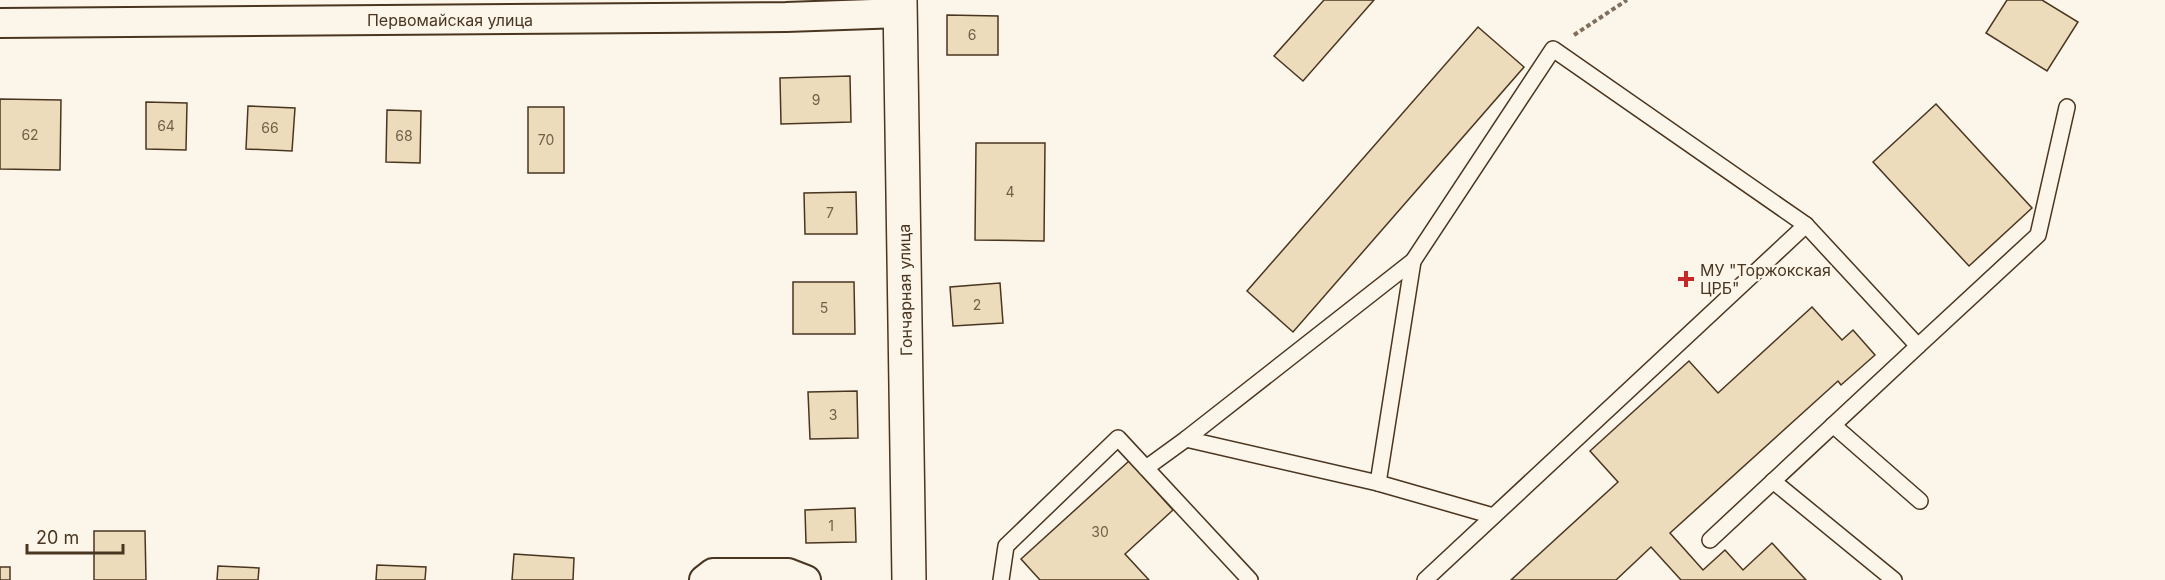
<svg xmlns="http://www.w3.org/2000/svg" width="2165" height="580" font-family="Inter,sans-serif">
	<rect width="100%" height="100%" fill="#fbf6e9"/>
	<!-- building -->
	<g fill="#ecdcbc" stroke="#4a3520" stroke-width="1.5">
		<path d="M1324 0H1374L1303 81 1274 56Z"/>
		<path d="M2007 0H2042L2078 22 2047 71 1986 33Z"/>
		<path d="M947 15 998 16V55H947Z"/>
		<path d="M1478 27 1524 67 1293 332 1247 291Z"/>
		<path d="M850 76 851 122 781 124 780 78Z"/>
		<path d="M0 99 61 100 60 170 0 169Z"/>
		<path d="M146 102 187 103 186 150 146 149Z"/>
		<path d="M1936 104 2032 208 1969 266 1873 162Z"/>
		<path d="M248 106 295 108 292 151 246 149Z"/>
		<rect x="528" y="107" width="36" height="66"/>
		<path d="M387 110 421 111 420 163 386 162Z"/>
		<path d="M976 143H1045L1044 241 975 240Z"/>
		<path d="M856 192 857 234H805L804 193Z"/>
		<path d="M793 282H854L855 334H793Z"/>
		<path d="M1000 283 1003 323 953 326 950 287Z"/>
		<path d="M1812 307 1842 340 1853 330 1875 355 1841 385 1838 381 1670 533 1703 570 1725 550 1743 570 1772 543 1806 580H1681L1651 547 1616 580H1511L1618 482 1590 451 1689 361 1718 393Z"/>
		<path d="M857 391 858 438 810 439 808 392Z"/>
		<path d="M1129 461 1173 510 1125 554 1149 580H1040L1021 559Z"/>
		<path d="M855 508 856 542 806 543 805 510Z"/>
		<path d="M94 531H145L146 580H94Z"/>
		<path d="M514 554 574 558 573 580H512Z"/>
		<path d="M377 565 426 567 425 580H376Z"/>
		<path d="M218 566 259 568 258 580H217Z"/>
		<rect x="0" y="567" width="10" height="13"/>
	</g>
	<g fill="none" stroke-linecap="round" stroke-linejoin="round">
		<defs>
			<g id="service">
				<path d="M1413 261 1378 483 1493 516"/>
				<path d="M1833 425 1920 501"/>
				<path d="M1186 439 1378 483"/>
				<path d="M1146 468 1186 439 1413 261 1553 49 1806 225"/>
				<path d="M1773 481 1894 580"/>
				<path d="M1710 540 1918 346"/>
				<path d="M1001 580 1006 546 1118 438 1250 580"/>
				<path d="M1425 580 1806 225 1918 346 2038 235 2067 107"/>
			</g>
			<g id="minor">
				<path d="M0 23 786 17 901 13"/>
				<path d="M704 580 713 573H788L806 580"/>
			</g>
			<path id="tertiary" d="M900 0 909 580"/>
		</defs>
		<!-- service casing -->
		<use href="#service" stroke="#4a3520" stroke-width="18"/>
		<!-- minor casing -->
		<use href="#minor" stroke="#4a3520" stroke-width="32"/>
		<!-- tertiary casing -->
		<use href="#tertiary" stroke="#4a3520" stroke-width="36"/>
		<!-- path -->
		<path stroke="#7f6f5c" stroke-width="4" stroke-dasharray="4.5 3" stroke-linecap="butt" d="M1574 35 1627 0"/>
		<!-- service -->
		<use href="#service" stroke="#fbf6e9" stroke-width="15"/>
		<!-- minor -->
		<use href="#minor" stroke="#fbf6e9" stroke-width="28"/>
		<!-- tertiary -->
		<use href="#tertiary" stroke="#fbf6e9" stroke-width="33"/>
	</g>
	<!-- markers -->
	<path fill="#c62828" stroke="#fbf6e9" stroke-width="2" d="M1683 270h6v6h6v6h-6v6h-6v-6h-6v-6h6z"/>
	<g text-anchor="middle" stroke-width="4.5" stroke-linejoin="round" paint-order="stroke">
		<!-- number labels -->
		<g font-size="14" fill="#725f47">
			<text x="972" y="40">6</text>
			<text x="816" y="105">9</text>
			<text x="166" y="131">64</text>
			<text x="270" y="133">66</text>
			<text x="30" y="140">62</text>
			<text x="404" y="141">68</text>
			<text x="546" y="145">70</text>
			<text x="1010" y="197">4</text>
			<text x="830" y="218">7</text>
			<text x="977" y="310">2</text>
			<text x="824" y="313">5</text>
			<text x="833" y="420">3</text>
			<text x="831" y="531">1</text>
			<text x="1100" y="537">30</text>
		</g>
		<!-- street labels -->
		<g font-size="16" fill="#4a3520" stroke="#fbf6e9">
			<text x="450" y="26">Первомайская улица</text>
			<text transform="translate(905 290) rotate(-91)" y="6">Гончарная улица</text>
		</g>
		<!-- poi labels -->
		<g font-size="16" fill="#4a3520" stroke="#fbf6e9" text-anchor="start">
			<text x="1700" y="276">МУ "Торжокская<tspan x="1700" dy="18">ЦРБ"</tspan></text>
		</g>
	</g>
	<!-- scale -->
	<path d="M27 544v9h96v-9" fill="none" stroke="#4a3520" stroke-width="3"/>
	<text x="36" y="544" font-size="18" fill="#4a3520" stroke="#fbf6e9" stroke-width="4.5" paint-order="stroke">20 m</text>
</svg>
